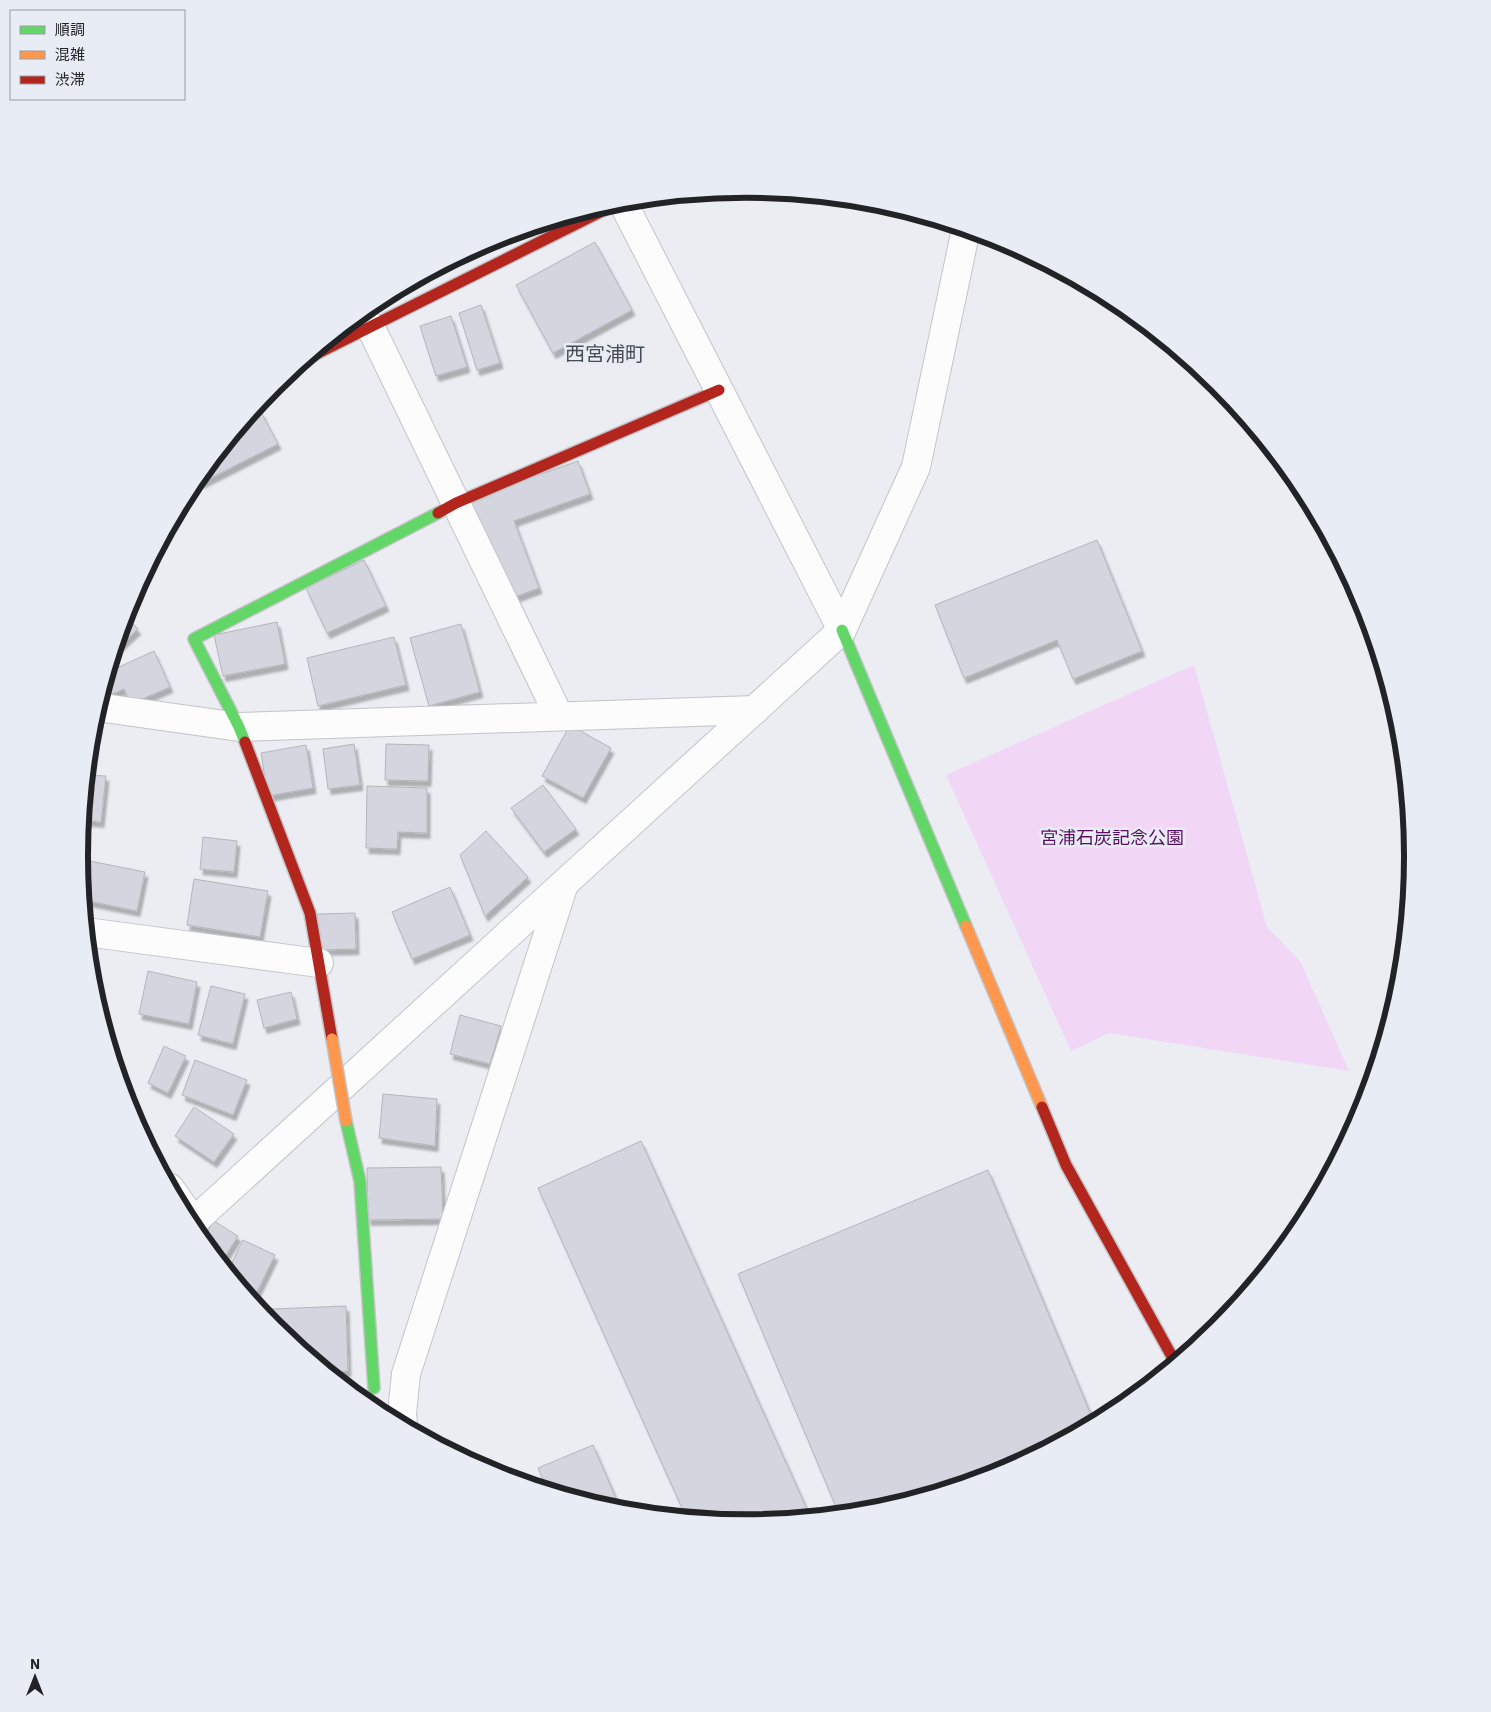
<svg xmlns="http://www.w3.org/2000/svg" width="1491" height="1712" font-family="'IBM Plex Sans','Noto Sans JP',sans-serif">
	<defs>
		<filter id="shadow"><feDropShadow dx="3" dy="5.5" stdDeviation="1" flood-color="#0004"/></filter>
	</defs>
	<rect width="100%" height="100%" fill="#ebedf2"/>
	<!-- green -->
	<path fill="#f1d6f6" d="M1194 665 1267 927 1300 961 1349 1071 1109 1033 1071 1051 946 775Z"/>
	<!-- building -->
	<g fill="#d4d5df" stroke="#b5b5b9" filter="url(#shadow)">
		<path d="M595 242 632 310 553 353 516 285Z"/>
		<path d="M481 305 500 363 477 370 459 313Z"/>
		<path d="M451 316 467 367 436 376 420 326Z"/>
		<path d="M261 412 278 444 201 483 198 477 244 422Z"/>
		<path d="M578 461 590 494 514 521 539 588 499 603 462 502Z"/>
		<path d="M1097 540 1142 651 1073 679 1057 640 964 678 935 605Z"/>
		<path d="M364 560 386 606 327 633 306 588Z"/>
		<path d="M125 615 138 629 115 650Z"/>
		<path d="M277 622 285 664 223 676 214 635Z"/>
		<path d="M461 624 480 692 429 706 410 638Z"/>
		<path d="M394 637 406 685 318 706 307 658Z"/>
		<path d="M154 651 170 687 131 704 124 689 100 699 108 672Z"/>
		<path d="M570 725 611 748 583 798 542 776Z"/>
		<path d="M354 744 360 785 328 789 323 749Z"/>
		<path d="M386 744 429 745 428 781 385 780Z"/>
		<path d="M306 745 313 788 268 796 261 753Z"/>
		<path d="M87 775 106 776 101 822 82 820Z"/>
		<path d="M543 785 576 829 544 852 511 808Z"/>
		<path d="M367 786 427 788V833L398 832 397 849 366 848Z"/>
		<path d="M486 831 528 877 485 916 460 855Z"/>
		<path d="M203 837 237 841 234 872 200 869Z"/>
		<path d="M80 859 145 872 137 911 83 900Z"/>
		<path d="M194 879 268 891 260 937 187 925Z"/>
		<path d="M450 887 470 935 412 959 392 912Z"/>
		<path d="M355 913 356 949 319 950 317 914Z"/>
		<path d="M148 971 197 982 189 1024 139 1014Z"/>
		<path d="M211 986 245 994 233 1044 198 1035Z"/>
		<path d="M291 992 297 1019 264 1028 257 1000Z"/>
		<path d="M460 1015 501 1026 490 1064 450 1054Z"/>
		<path d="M164 1046 186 1056 168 1093 148 1083Z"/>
		<path d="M195 1060 247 1080 233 1115 182 1095Z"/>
		<path d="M383 1094 437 1099 435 1146 379 1138Z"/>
		<path d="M194 1107 234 1134 214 1162 175 1136Z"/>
		<path d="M641 1141 810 1516 745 1523 686 1517 538 1188Z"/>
		<path d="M441 1167 443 1219 368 1220 367 1168Z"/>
		<path d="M988 1170 1094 1422 1000 1472 875 1510 839 1514 738 1274Z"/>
		<path d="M214 1221 238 1236 221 1263 202 1240Z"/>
		<path d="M243 1240 275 1255 257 1292 237 1283 228 1271Z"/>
		<path d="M346 1306 348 1371 329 1372 272 1325V1309Z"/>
		<path d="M593 1445 621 1510 547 1489 538 1468Z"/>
	</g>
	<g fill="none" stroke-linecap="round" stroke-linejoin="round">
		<defs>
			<g id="street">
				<path d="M622 201 842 630"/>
				<path d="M370 326 559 716"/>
				<path d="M97 707 239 727 755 710"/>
				<path d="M86 932 319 963"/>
				<path d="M170 1188 193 1221"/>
				<path d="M190 1225 842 630 916 467 966 229"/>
				<path d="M403 1425 402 1413 406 1374 563 887"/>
			</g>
			<g id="fast">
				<path d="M842 630 966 926"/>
				<path d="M245 742 239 727 194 639 438 513"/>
				<path d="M346 1121 360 1181 374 1388"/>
			</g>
			<path id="slow" d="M966 926 1042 1107"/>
			<g id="jam">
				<path d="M306 359 620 202"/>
				<path d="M438 513 456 503 719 390"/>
				<path d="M245 742 310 913 332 1039"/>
				<path d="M1042 1107 1066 1165 1175 1362"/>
			</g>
		</defs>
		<!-- street casing -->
		<use href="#street" stroke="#c2c4c8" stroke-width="30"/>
		<!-- fast casing -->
		<use href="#fast" stroke="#c2c4c8" stroke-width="14"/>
		<!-- slow casing -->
		<use href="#slow" stroke="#c2c4c8" stroke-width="14"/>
		<!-- jam casing -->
		<use href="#jam" stroke="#c2c4c8" stroke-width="14"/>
		<!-- street -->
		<use href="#street" stroke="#fcfcfd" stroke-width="28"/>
		<!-- fast -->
		<use href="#fast" stroke="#63d668" stroke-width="11"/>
		<!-- slow -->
		<use href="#slow" stroke="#ff974d" stroke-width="11"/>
		<!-- jam -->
		<use href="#jam" stroke="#b3261e" stroke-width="11"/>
		<defs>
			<path id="slow-bridge" d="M332 1039 346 1121"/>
		</defs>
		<!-- slow-bridge casing -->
		<use href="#slow-bridge" stroke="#c2c4c8" stroke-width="14" stroke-linecap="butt"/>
		<!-- slow-bridge -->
		<use href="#slow-bridge" stroke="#ff974d" stroke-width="11"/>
	</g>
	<g text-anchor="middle" stroke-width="5" stroke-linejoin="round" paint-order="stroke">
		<!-- park labels -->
		<g font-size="18" fill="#5c0e64" stroke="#e8ecf5">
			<text x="1112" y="844">宮浦石炭記念公園</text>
		</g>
		<!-- quarter labels -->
		<g font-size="20" fill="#474b52" stroke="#e8ecf5">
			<text x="605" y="361">西宮浦町</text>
		</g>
	</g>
	<!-- crop -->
	<path d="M0 0H1491V1712H0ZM88 856a658 658 0 1 1 1316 0a658 658 0 1 1-1316 0Z" fill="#e8ecf5" fill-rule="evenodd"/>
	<path fill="none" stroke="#222327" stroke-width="6" d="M88 856a658 658 0 1 1 1316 0a658 658 0 1 1-1316 0Z"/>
	<!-- legend -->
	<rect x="10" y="10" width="175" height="90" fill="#e8ecf5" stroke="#999ca3"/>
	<rect x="20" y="26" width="25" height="8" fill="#63d668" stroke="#999ca3"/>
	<text x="55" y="35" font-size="15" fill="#222327">順調</text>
	<rect x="20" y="51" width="25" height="8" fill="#ff974d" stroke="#999ca3"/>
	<text x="55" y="60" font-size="15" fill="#222327">混雑</text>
	<rect x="20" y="76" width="25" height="8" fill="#b3261e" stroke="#999ca3"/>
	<text x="55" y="85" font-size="15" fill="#222327">渋滞</text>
	<!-- north arrow -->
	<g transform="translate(35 1677)" stroke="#e8ecf5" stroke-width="4" paint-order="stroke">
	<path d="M0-4L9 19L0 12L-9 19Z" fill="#222327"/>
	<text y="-8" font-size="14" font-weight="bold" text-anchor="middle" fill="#222327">N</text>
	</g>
</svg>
